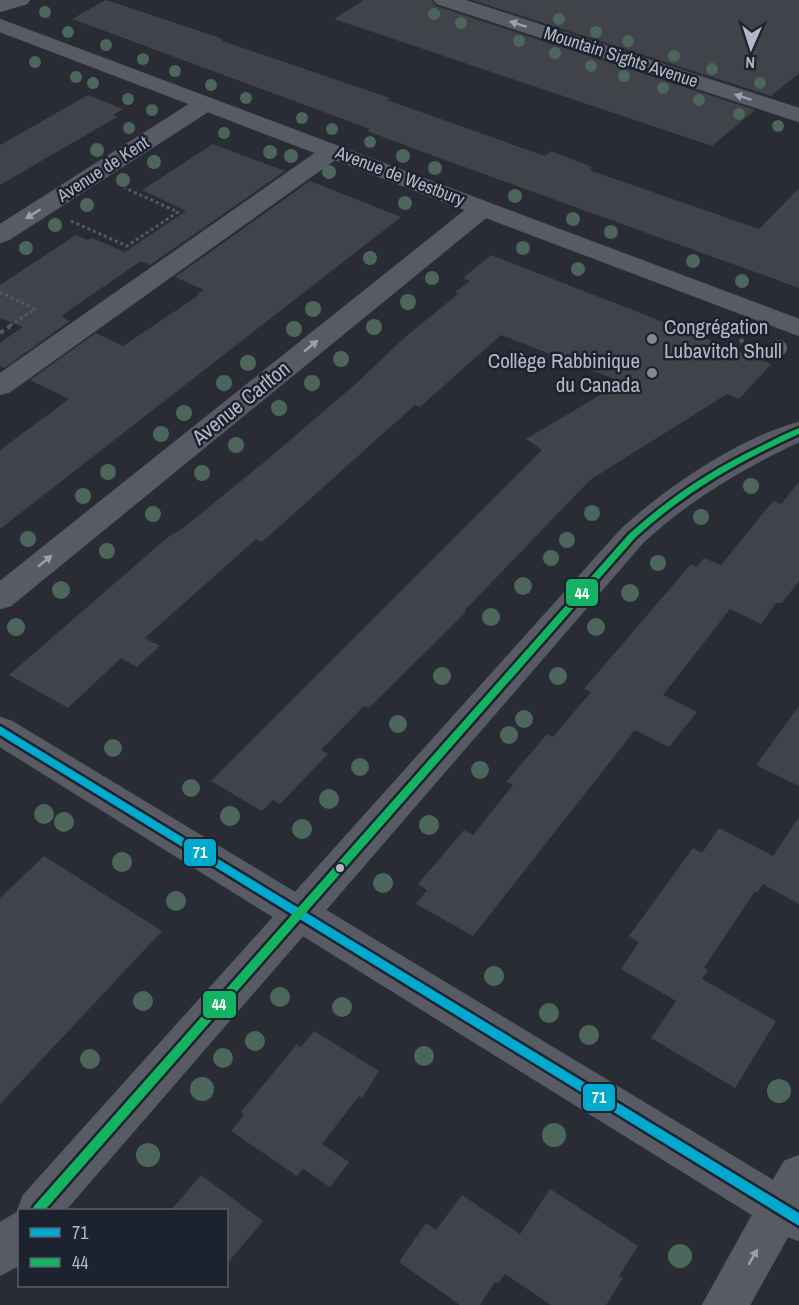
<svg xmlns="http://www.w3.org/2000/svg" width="799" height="1305" font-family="'Archivo Narrow',sans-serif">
	<rect width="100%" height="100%" fill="#292c35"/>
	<!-- building -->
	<g fill="#40434a">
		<path d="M106 0 223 39 222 41 390 98 387 100 545 156 551 151 592 167 589 170 759 229 799 188V288L434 156 367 131 370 129 72 19Z"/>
		<path d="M364 0H432L436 6 755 110 712 146 334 19Z"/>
		<path d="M472 0H799V73L771 96Z"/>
		<path d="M88 95 123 109 113 115 117 117 0 185V145Z"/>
		<path d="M213 144 285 171 150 265 141 261 61 316 70 321 4 368 0 366V343L23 327 0 318V285L76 235 88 240 92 238 125 252 186 211 142 190Z"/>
		<path d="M310 181 401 217 0 529V450L69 399 30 380 96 333 123 346 199 295 197 294 204 290 175 277Z"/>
		<path d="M491 255 771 364 739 399 727 394 590 480 464 611 466 612 369 708 364 706 321 750 328 754 280 804 273 800 262 811 211 781 542 450 526 439 622 382 501 335 420 407 415 405 262 542 256 539 145 638 160 646 137 667 121 658 68 708 9 675 168 537 183 528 268 459 359 381 404 338 458 294 455 292 470 281 463 278Z"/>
		<path d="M799 482V581L782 603H776L761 624 730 609 663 695 697 712 669 747 635 730 473 936 416 904 427 890 418 884 464 830 473 835 513 785 506 782 547 734 553 737 591 692 584 689 691 564 697 567 704 558 721 565 773 501 781 504Z"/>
		<path d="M799 706V786L756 765Z"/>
		<path d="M799 817V904L763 884 757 893 755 891 704 968 708 970 702 979 776 1021 735 1088 651 1038 676 1001 621 969 639 942 629 936 693 848 702 853 719 828 773 856Z"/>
		<path d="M44 856 162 931 0 1104V898Z"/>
		<path d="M314 1031 379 1071 362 1098 359 1096 322 1144 349 1162 330 1187 303 1169 297 1176 231 1131 244 1115 241 1112 297 1044 301 1047Z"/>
		<path d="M201 1175 263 1221 226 1265V1210H171Z"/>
		<path d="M550 1189 638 1246 619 1276 623 1278 606 1305H551L505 1274 498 1284 495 1282 480 1305H460L399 1262 426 1223 436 1230 462 1195 520 1234Z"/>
	</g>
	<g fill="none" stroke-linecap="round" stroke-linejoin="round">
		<defs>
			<g id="minor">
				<path d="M434 0H465L799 108V122L437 4Z"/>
				<path d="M0 19 799 319V336L486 218 11 606 0 609V581L465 210 335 160 10 392 0 395V373L315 153 208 112 9 240 0 243V224L189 104 0 32Z"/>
				<path d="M799 422V442C742 469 689 500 643 543L326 910 773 1180 784 1161 799 1155V1241L788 1237 750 1305H702L752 1215 303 936 66 1210H20V1265L0 1276V1222L17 1212 23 1195 273 917 0 747V717L12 721 295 892 621 529C667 487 739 438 799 422Z"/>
			</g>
			<path id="major" d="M0 0H30L27 4 0 12Z"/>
		</defs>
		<!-- minor casing -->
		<use href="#minor" stroke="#47494f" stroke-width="1"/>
		<!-- major casing -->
		<use href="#major" stroke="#474952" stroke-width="1"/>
		<!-- path-far1 -->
		<g stroke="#555a60" stroke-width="3" stroke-dasharray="3 3" stroke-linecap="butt">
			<path d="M71 221 127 246 178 212 125 188"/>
			<path d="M0 292 35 309 8 327"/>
		</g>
		<!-- path -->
		<g stroke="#555a60" stroke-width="4" stroke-dasharray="4.5 4.5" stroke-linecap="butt">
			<path d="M0 333 10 326"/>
			<path d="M734 349 746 336"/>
		</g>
		<!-- minor -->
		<use href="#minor" fill="#585b63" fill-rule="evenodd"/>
		<!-- major -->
		<use href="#major" fill="#5b5e65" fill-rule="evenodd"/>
		<defs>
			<path id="bus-1" d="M0 726 799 1213V1226L0 735Z"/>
			<path id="bus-2" d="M799 428V434C738 462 685 492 635 538L45 1210H32L34 1206 629 534C669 498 712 469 761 446 773 440 786 433 799 428Z"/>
		</defs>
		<!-- bus-1 casing -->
		<use href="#bus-1" stroke="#1d222f" stroke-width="5"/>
		<!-- bus-2 casing -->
		<use href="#bus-2" stroke="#1d222f" stroke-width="5"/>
		<!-- bus-1 -->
		<use href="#bus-1" fill="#00a9ce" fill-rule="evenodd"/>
		<!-- bus-2 -->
		<use href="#bus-2" fill="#13b361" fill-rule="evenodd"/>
	</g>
	<!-- trees -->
	<g fill="#4d665b">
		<circle cx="45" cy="12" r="6"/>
		<circle cx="434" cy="14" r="6"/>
		<circle cx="559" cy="19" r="6"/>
		<circle cx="461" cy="23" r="6"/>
		<circle cx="68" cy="32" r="6"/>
		<circle cx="596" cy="32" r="6"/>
		<circle cx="519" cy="41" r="6"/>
		<circle cx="628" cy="41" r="6"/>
		<circle cx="106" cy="45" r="6"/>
		<circle cx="555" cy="53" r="6"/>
		<circle cx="674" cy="56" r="6"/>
		<circle cx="143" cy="59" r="6"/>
		<circle cx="35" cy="62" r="6"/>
		<circle cx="591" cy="66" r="6"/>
		<circle cx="712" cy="69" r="6"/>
		<circle cx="175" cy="71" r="6"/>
		<circle cx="624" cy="76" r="6"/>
		<circle cx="76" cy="77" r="6"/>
		<circle cx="93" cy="83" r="6"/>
		<circle cx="760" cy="83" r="6"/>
		<circle cx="211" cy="85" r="6"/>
		<circle cx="663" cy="88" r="6"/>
		<circle cx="246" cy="98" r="6"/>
		<circle cx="128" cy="99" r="6"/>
		<circle cx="699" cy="100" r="6"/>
		<circle cx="152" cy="110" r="6"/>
		<circle cx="739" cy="114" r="6"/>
		<circle cx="302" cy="118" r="6"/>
		<circle cx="778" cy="126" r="6"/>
		<circle cx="129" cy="128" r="6"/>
		<circle cx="332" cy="129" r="6"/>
		<circle cx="224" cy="133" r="6"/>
		<circle cx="370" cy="142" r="6"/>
		<circle cx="97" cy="150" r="7"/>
		<circle cx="270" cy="152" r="7"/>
		<circle cx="291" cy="156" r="7"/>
		<circle cx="403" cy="156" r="7"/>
		<circle cx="154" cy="162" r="7"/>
		<circle cx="435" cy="168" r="7"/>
		<circle cx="329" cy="172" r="7"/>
		<circle cx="123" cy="180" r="7"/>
		<circle cx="515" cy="196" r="7"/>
		<circle cx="405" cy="203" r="7"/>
		<circle cx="87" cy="205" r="7"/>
		<circle cx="573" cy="219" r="7"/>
		<circle cx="55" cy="225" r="7"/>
		<circle cx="611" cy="232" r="7"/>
		<circle cx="26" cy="248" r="7"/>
		<circle cx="523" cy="248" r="7"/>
		<circle cx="370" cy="258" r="7"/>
		<circle cx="693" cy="261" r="7"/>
		<circle cx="578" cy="269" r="7"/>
		<circle cx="432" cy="278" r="7"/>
		<circle cx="742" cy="281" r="7"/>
		<circle cx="408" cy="302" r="8"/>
		<circle cx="313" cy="309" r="8"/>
		<circle cx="374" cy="327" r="8"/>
		<circle cx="294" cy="329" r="8"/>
		<circle cx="779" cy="348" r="8"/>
		<circle cx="341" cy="359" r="8"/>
		<circle cx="248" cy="363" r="8"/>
		<circle cx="224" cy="383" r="8"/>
		<circle cx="312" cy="383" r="8"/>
		<circle cx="279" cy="408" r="8"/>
		<circle cx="184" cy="413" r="8"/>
		<circle cx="161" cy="434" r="8"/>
		<circle cx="236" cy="445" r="8"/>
		<circle cx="108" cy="472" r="8"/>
		<circle cx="202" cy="473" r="8"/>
		<circle cx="751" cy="486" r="8"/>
		<circle cx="83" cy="496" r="8"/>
		<circle cx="592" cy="513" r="8"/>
		<circle cx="153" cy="514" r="8"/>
		<circle cx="701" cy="517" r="8"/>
		<circle cx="28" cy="539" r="8"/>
		<circle cx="567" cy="540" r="8"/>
		<circle cx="107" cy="551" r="8"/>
		<circle cx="551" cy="558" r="8"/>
		<circle cx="658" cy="563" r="8"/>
		<circle cx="523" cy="586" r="9"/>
		<circle cx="61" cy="590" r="9"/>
		<circle cx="630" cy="593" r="9"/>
		<circle cx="491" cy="617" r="9"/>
		<circle cx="16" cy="627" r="9"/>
		<circle cx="596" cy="627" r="9"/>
		<circle cx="442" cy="676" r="9"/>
		<circle cx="558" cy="676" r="9"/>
		<circle cx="524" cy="719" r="9"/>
		<circle cx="398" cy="724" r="9"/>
		<circle cx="509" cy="735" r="9"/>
		<circle cx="113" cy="748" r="9"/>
		<circle cx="360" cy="767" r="9"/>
		<circle cx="480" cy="770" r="9"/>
		<circle cx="191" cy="788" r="9"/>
		<circle cx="329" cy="799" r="10"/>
		<circle cx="44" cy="814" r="10"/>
		<circle cx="230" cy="816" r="10"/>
		<circle cx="64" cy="822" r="10"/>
		<circle cx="429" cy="825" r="10"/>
		<circle cx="302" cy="829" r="10"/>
		<circle cx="122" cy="862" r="10"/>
		<circle cx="383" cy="883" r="10"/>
		<circle cx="176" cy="901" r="10"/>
		<circle cx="494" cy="976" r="10"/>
		<circle cx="280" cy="997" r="10"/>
		<circle cx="143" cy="1001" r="10"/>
		<circle cx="342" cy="1007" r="10"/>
		<circle cx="549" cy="1013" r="10"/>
		<circle cx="589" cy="1035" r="10"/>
		<circle cx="255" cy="1041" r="10"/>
		<circle cx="424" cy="1056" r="10"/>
		<circle cx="223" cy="1058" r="10"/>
		<circle cx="90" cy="1059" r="10"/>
		<circle cx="202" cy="1089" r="12"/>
		<circle cx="779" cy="1091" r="12"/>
		<circle cx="554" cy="1135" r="12"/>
		<circle cx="148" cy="1155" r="12"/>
		<circle cx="680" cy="1256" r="12"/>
	</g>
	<!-- one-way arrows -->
	<defs><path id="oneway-solid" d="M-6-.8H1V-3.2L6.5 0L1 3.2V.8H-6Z" transform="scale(1.5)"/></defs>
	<g fill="#9ca1ad">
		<use href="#oneway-solid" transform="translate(518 24) rotate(-162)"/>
		<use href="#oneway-solid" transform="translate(743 97) rotate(-162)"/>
		<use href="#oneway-solid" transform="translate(33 214) rotate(148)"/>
		<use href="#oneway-solid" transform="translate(311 346) rotate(-39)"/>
		<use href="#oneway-solid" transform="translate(45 561) rotate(-39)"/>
		<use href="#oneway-solid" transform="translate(753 1257) rotate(-60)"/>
	</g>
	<!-- markers -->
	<g fill="#838793" stroke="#1d222f" stroke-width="2">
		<circle cx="652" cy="339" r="6"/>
		<circle cx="652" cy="373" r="6"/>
	</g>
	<circle fill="#b3b8c6" stroke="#1d222f" stroke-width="2" cx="340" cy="868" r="5"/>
	<g text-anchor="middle" stroke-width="5" stroke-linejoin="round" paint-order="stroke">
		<!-- far-street labels -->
		<g font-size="18" fill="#b3b8c6" stroke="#1d222f">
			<text transform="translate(621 57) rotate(18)" y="6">Mountain Sights Avenue</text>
			<text transform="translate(103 169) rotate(-33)" y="6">Avenue de Kent</text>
			<text transform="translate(400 176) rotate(21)" y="6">Avenue de Westbury</text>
		</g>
		<!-- poi labels -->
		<g font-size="21" fill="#b3b8c6" stroke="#1d222f" text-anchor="start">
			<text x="664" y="334">Congrégation<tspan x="664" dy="24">Lubavitch Shull</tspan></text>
			<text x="640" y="368" text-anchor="end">Collège Rabbinique<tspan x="640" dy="24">du Canada</tspan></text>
		</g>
		<!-- street labels -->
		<g font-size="21" fill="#b3b8c6" stroke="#1d222f">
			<text transform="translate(241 403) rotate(-39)" y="7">Avenue Carlton</text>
		</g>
	</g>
	<g stroke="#1d222f" stroke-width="2">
		<rect x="565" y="578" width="34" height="29" rx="6" fill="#13b361"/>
		<rect x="183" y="838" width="34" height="29" rx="6" fill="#00a9ce"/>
		<rect x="202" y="990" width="35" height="29" rx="6" fill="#13b361"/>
		<rect x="582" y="1083" width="34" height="29" rx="6" fill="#00a9ce"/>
	</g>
	<g font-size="16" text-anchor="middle" font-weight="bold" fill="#fff">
		<text x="582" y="599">44</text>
		<text x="200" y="858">71</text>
		<text x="219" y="1010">44</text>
		<text x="599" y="1103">71</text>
	</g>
	<!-- legend -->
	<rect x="18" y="1209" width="210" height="78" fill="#1d222f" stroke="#595e6b" stroke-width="1.5"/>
	<rect x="30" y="1228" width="30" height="9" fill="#00a9ce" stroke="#595e6b" stroke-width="1.5"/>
	<text x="72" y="1239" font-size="18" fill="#b3b8c6">71</text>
	<rect x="30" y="1258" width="30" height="9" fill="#13b361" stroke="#595e6b" stroke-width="1.5"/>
	<text x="72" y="1269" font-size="18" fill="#b3b8c6">44</text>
	<!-- north arrow -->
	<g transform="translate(751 48) rotate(183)" stroke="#1d222f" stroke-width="4.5" paint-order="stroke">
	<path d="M0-4.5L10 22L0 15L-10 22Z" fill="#b3b8c6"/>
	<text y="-9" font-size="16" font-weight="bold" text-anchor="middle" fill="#b3b8c6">N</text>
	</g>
</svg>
